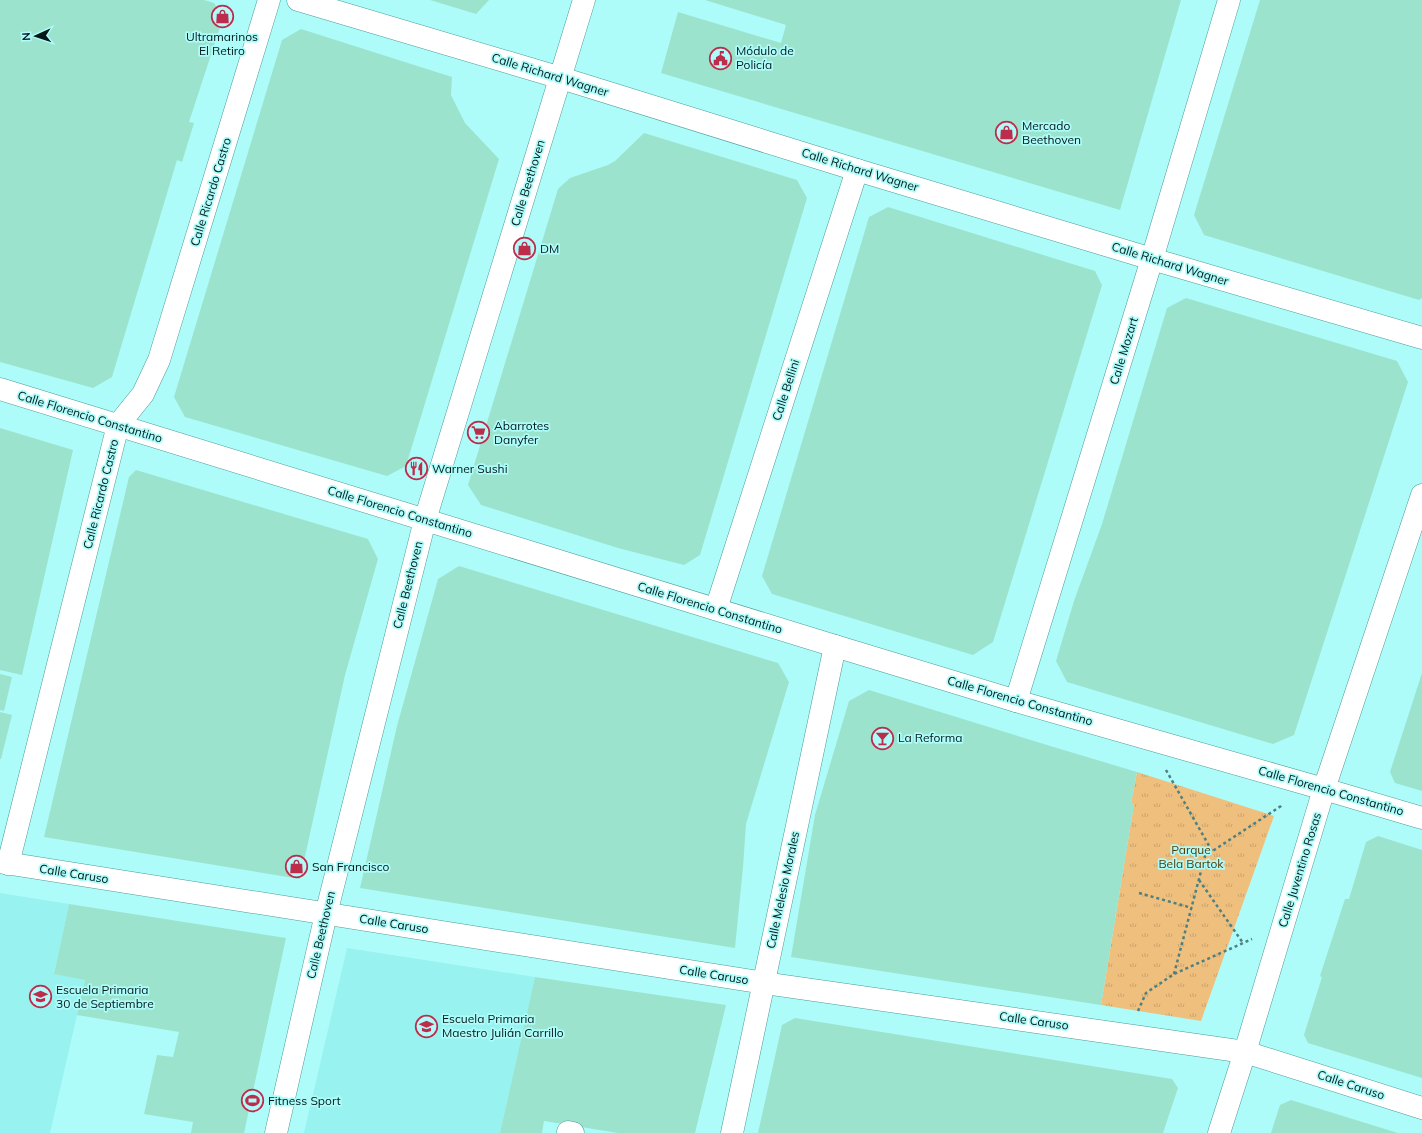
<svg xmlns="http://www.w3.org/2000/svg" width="1422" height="1133" font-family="Mulish,sans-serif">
	<defs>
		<pattern id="park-tufts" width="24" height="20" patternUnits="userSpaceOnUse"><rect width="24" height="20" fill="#efbf7e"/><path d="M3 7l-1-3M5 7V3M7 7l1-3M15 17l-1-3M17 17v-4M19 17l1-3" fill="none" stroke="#cba46c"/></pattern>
	</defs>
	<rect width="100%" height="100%" fill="#adfcfa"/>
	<!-- built -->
	<g fill="#97f2f0">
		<path d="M0 893 69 904 54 973 85 980 50 1133H0Z"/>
		<path d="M347 948 535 977 500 1133H304Z"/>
	</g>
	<!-- park -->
	<path fill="url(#park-tufts)" d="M1137 772 1274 816 1201 1021 1101 1005 1134 804 1131 803Z"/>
	<!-- building -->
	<g fill="#9ce3ce">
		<path d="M0 0H204L214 3 223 18 189 122 194 123 182 162 177 160 112 377 93 388 0 362Z"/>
		<path d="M430 0H489L476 14Z"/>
		<path d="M705 0H1181L1120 210 661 73 678 12 781 43 786 25Z"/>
		<path d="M1260 0H1422V298L1419 300 1204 235 1194 215Z"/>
		<path d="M301 29 452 77 451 95 465 123 499 159 406 466 387 476 185 417 174 397 282 40Z"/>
		<path d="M644 133 797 180 807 198 700 555 684 565 618 548 481 505 468 485 558 189 570 178 608 165 615 161Z"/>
		<path d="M888 207 1095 271 1102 285 993 642 973 655 772 594 762 576 869 217Z"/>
		<path d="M1186 298 1397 361 1408 382 1294 735 1273 744 1067 682 1056 661 1074 601 1102 524 1167 308Z"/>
		<path d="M0 428 73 450 22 675 0 670Z"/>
		<path d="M136 470 368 539 378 559 345 675 300 879 44 837 129 477Z"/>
		<path d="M459 566 778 663 789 682 746 824 743 867 735 948 360 888 397 726 438 579Z"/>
		<path d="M1422 673V791L1395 783 1390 772Z"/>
		<path d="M0 674 12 677 4 711 0 710Z"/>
		<path d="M869 690 1047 745 1137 772 1131 803 1134 804 1101 1005 791 957 815 815 849 701Z"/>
		<path d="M0 712 12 715 1 759H0Z"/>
		<path d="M1378 836 1422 850V1078L1308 1043 1304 1035 1322 977 1320 976 1345 899H1349L1366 842Z"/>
		<path d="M69 904 286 938 244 1133H191L193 1122 144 1114 157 1055 173 1057 179 1032 77 1015 85 980 54 974Z"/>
		<path d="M535 977 726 1005 695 1133H618L544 1121 542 1133H500Z"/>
		<path d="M795 1018 1172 1079 1178 1088 1163 1133H758L782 1025Z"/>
		<path d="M1291 1100 1398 1133H1271L1280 1105Z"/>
	</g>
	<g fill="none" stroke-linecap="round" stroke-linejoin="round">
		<defs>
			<g id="street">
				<path d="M298 0 561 78 857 170 1152 259 1422 338"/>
				<path d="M0 389 835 646 1016 701 1324 789"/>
				<path d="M716 609 857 170"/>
				<path d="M1016 701 1152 259 1229 0"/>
				<path d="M0 862 764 983 1245 1052 1422 1108"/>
				<path d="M8 864 118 425 143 394 159 360 269 0"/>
				<path d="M568 1132 573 1133"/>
				<path d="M276 1133 326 914 425 520 584 0"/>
				<path d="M732 1133 835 646"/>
			</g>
			<g id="secondary">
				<path d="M1324 789 1422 818"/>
				<path d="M1219 1133 1245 1052 1324 789 1422 495"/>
			</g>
		</defs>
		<!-- street casing -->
		<use href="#street" stroke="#4c9b99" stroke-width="23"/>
		<!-- secondary casing -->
		<use href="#secondary" stroke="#4c9b99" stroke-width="23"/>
		<!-- path -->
		<g stroke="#4f7f7f" stroke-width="2.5" stroke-dasharray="3 3" stroke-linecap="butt">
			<path d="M1166 770 1212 851"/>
			<path d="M1199 880 1243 943"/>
			<path d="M1139 893 1192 908"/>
			<path d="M1174 974 1205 856 1281 806 1282 804"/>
			<path d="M1138 1011 1146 993 1174 974 1252 939"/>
		</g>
		<!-- street -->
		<use href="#street" stroke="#fff" stroke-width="22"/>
		<!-- secondary -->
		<use href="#secondary" stroke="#fff" stroke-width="22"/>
	</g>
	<!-- icons -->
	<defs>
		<symbol id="shop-ring" viewBox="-11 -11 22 22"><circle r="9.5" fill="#adfcfa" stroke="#bd2c4b" stroke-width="1.5"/><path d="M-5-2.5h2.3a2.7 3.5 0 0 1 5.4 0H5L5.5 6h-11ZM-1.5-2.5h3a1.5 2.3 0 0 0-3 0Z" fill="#bd2c4b"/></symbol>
		<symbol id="civic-ring" viewBox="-11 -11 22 22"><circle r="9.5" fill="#adfcfa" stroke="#bd2c4b" stroke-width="1.5"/><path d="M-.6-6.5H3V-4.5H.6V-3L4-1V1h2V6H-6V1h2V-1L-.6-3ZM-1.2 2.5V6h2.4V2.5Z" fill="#bd2c4b"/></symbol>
		<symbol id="supermarket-ring" viewBox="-11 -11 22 22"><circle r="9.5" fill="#adfcfa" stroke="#bd2c4b" stroke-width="1.5"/><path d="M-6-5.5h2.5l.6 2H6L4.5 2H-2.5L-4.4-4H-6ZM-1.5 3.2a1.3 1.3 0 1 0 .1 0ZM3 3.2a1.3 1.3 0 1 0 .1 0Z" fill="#bd2c4b"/></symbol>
		<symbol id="restaurant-ring" viewBox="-11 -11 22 22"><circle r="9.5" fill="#adfcfa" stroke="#bd2c4b" stroke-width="1.5"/><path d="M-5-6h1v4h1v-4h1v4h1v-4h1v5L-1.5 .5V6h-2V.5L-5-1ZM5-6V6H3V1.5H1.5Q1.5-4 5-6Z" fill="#bd2c4b"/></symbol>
		<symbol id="bar-ring" viewBox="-11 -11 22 22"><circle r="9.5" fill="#adfcfa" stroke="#bd2c4b" stroke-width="1.5"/><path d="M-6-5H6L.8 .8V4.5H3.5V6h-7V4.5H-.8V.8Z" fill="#bd2c4b"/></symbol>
		<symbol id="school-ring" viewBox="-11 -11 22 22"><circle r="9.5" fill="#adfcfa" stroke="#bd2c4b" stroke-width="1.5"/><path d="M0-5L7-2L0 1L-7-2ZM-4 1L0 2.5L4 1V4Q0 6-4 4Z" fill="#bd2c4b"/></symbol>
		<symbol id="stadium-ring" viewBox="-11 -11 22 22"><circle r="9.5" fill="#adfcfa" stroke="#bd2c4b" stroke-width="1.5"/><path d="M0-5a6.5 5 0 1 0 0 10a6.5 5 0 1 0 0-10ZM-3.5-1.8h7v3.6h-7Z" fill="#bd2c4b"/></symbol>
	</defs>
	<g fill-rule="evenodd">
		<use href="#shop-ring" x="210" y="4" width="25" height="25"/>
		<use href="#civic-ring" x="708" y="46" width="25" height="25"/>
		<use href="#shop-ring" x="994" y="120" width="25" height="25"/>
		<use href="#shop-ring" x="512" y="236" width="25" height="25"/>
		<use href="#supermarket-ring" x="466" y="420" width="25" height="25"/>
		<use href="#restaurant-ring" x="404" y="456" width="25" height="25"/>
		<use href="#bar-ring" x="870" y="726" width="25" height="25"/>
		<use href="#shop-ring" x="284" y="854" width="25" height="25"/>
		<use href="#school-ring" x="28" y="984" width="25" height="25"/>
		<use href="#school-ring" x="414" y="1014" width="25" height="25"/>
		<use href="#stadium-ring" x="240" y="1088" width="25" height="25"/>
	</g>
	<g text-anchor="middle" stroke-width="3.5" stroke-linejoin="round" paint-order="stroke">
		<!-- poi labels -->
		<g font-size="12" fill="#021919" stroke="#adfcfa" text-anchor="start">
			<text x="222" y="41" text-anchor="middle">Ultramarinos<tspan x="222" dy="14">El Retiro</tspan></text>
			<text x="736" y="55">Módulo de<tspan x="736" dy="14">Policía</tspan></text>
			<text x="1022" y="130">Mercado<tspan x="1022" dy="14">Beethoven</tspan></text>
			<text x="540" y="253">DM</text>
			<text x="494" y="430">Abarrotes<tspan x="494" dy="14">Danyfer</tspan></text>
			<text x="432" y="473">Warner Sushi</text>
			<text x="898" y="742">La Reforma</text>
			<text x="312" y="871">San Francisco</text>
			<text x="56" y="994">Escuela Primaria<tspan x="56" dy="14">30 de Septiembre</tspan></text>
			<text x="442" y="1023">Escuela Primaria<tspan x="442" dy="14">Maestro Julián Carrillo</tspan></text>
			<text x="268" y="1105">Fitness Sport</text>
		</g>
		<!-- street labels -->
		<g font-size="12" fill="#021919" stroke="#adfcfa">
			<text transform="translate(550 75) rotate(17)" y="4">Calle Richard Wagner</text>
			<text transform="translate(860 170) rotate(17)" y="4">Calle Richard Wagner</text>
			<text transform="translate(528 183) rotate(-73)" y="4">Calle Beethoven</text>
			<text transform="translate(211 192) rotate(-73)" y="4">Calle Ricardo Castro</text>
			<text transform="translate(1170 264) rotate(17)" y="4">Calle Richard Wagner</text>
			<text transform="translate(1124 351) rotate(-73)" y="4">Calle Mozart</text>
			<text transform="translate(786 390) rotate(-72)" y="4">Calle Bellini</text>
			<text transform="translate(90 417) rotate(17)" y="4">Calle Florencio Constantino</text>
			<text transform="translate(101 494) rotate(-76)" y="4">Calle Ricardo Castro</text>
			<text transform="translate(400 512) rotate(17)" y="4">Calle Florencio Constantino</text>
			<text transform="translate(408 585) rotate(-76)" y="4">Calle Beethoven</text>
			<text transform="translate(710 608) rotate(17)" y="4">Calle Florencio Constantino</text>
			<text transform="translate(1020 701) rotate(16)" y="4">Calle Florencio Constantino</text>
			<text transform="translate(1331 791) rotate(16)" y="4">Calle Florencio Constantino</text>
			<text transform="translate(1300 870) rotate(-73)" y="4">Calle Juventino Rosas</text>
			<text transform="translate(74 874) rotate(9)" y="4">Calle Caruso</text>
			<text transform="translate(783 890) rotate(-78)" y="4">Calle Melesio Morales</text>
			<text transform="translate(394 924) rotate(9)" y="4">Calle Caruso</text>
			<text transform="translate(321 935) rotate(-77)" y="4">Calle Beethoven</text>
			<text transform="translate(714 975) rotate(9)" y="4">Calle Caruso</text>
			<text transform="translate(1034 1021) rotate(8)" y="4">Calle Caruso</text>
			<text transform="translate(1351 1085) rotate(18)" y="4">Calle Caruso</text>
		</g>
		<!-- park labels -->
		<g font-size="12" fill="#543705" stroke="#adfcfa">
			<text x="1191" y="854">Parque<tspan x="1191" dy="14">Bela Bartok</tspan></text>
		</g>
	</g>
	<!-- north arrow -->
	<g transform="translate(36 36) rotate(267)" stroke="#adfcfa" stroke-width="3" paint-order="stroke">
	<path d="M0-3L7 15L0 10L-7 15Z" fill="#021919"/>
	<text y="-6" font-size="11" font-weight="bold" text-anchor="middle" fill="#021919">N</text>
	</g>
</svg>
